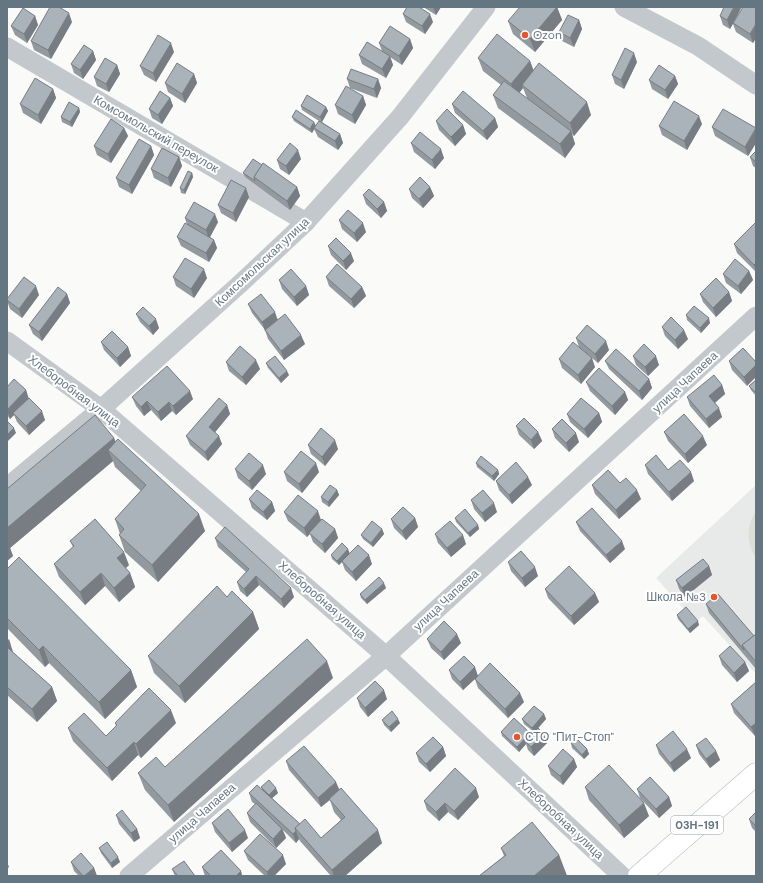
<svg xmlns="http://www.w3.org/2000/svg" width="763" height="883" font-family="'DM Sans',sans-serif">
	<rect width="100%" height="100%" fill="#fafaf8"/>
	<!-- built -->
	<path fill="#e8e9e9" d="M756 485V674L703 616 696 622 656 578Z"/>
	<!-- green -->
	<path fill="#dadfd7" d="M756 511V558C746 543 746 526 756 511Z"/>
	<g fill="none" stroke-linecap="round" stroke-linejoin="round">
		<defs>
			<path id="primary" d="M639 876 756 774"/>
		</defs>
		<!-- primary casing -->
		<use href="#primary" stroke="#b5babe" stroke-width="23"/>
		<!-- minor -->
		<g stroke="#c3c8cc" stroke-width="19">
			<path d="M624 7 698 46 756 85"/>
			<path d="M7 47 306 222"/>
			<path d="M7 341 101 409 386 656 622 876"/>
			<path d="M7 487 101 409 241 283 306 222 400 117 486 7"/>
			<path d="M129 876 386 656 756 316"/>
		</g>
		<!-- primary -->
		<use href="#primary" stroke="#fff" stroke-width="22"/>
	</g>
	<!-- wall -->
	<g fill="#929a9f" fill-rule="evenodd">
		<path d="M423 7H441L436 15Z"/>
		<path d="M557 7 562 20 535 52 513 34 508 21Z"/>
		<path d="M741 8 736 18 756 8V38L753 43 736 32 733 24 730 29 723 25 720 16Z"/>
		<path d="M403 14 433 22 425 34 406 22Z"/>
		<path d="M35 16 38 25 27 43 15 35 11 26Z"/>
		<path d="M579 20 582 29 574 47 562 41 559 32Z"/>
		<path d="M72 22 51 59 34 50 31 41Z"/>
		<path d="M410 39 413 48 402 65 390 57 393 65 386 78 362 64 359 55 382 51 379 43Z"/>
		<path d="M93 51 96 60 83 79 74 73 71 64Z"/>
		<path d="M174 52 156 82 144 75 140 66Z"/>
		<path d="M478 58 530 61 533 70 591 115 574 136 572 134 575 144 565 158 498 108 493 95 501 85 483 71ZM523 88 527 98 533 103 519 93Z"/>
		<path d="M637 62 624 89 615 84 612 75Z"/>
		<path d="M117 65 120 74 109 92 97 86 94 77Z"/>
		<path d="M194 74 197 83 185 103 168 92 165 83Z"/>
		<path d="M675 76 678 84 668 99 652 89 649 80Z"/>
		<path d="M347 79H378L381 88 377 98 350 88Z"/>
		<path d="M53 89 56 98 41 124 23 113 20 104Z"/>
		<path d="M363 96 366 105 355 124 338 114 335 105Z"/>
		<path d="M170 98 173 106 162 124 152 118 149 109Z"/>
		<path d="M452 104 495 118 498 127 487 140 455 113Z"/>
		<path d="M301 106 326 107 328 111 322 122 340 134 343 143 338 150 318 137 314 129 312 133 294 121 292 117 316 126 319 121 302 110Z"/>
		<path d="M79 108 80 112 72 127 62 122 61 117Z"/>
		<path d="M436 121 463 125 466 134 455 146 439 130Z"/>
		<path d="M702 124 687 150 662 135 659 126Z"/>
		<path d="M712 127 756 128V143L748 156 715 136Z"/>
		<path d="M124 128 128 136 111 163 97 155 94 146Z"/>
		<path d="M411 143 444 158 435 169 414 152Z"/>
		<path d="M151 146 154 155 132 194 119 187 116 178Z"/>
		<path d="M756 151V168L753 166 750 157Z"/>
		<path d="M179 157 182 166 171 187 154 178 151 169Z"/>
		<path d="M301 159 289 175 280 169 277 160Z"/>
		<path d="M262 165 297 187 300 196 290 210 245 177 243 173Z"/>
		<path d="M192 173 193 177 185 194 181 193 180 188Z"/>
		<path d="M430 187 434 196 423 208 412 198 409 189Z"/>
		<path d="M363 195 384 202 387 211 381 218 366 204Z"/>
		<path d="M249 197 236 222 221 213 218 205Z"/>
		<path d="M185 218 218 222 210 237 214 240 217 248 209 262 181 246 177 237 187 225Z"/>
		<path d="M339 220 366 232 357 242 342 229Z"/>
		<path d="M756 222V272L737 253 734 244Z"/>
		<path d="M328 246 354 261 346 270 331 255Z"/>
		<path d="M749 271 753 280 741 294 726 283 723 274Z"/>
		<path d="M173 277 207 278 194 298 176 286Z"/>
		<path d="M326 277 362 287 366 296 354 308 329 286Z"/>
		<path d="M279 280 306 286 309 295 297 306 282 289Z"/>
		<path d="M729 292 732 301 716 317 703 302 700 294Z"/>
		<path d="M67 294 70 303 42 341 33 334 29 325Z"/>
		<path d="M39 295 22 318 10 309 7 301V299Z"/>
		<path d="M248 304 278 319 305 344 284 360 268 339 265 330 252 313Z"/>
		<path d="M136 314 159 328 153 335 140 322Z"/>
		<path d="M686 315 710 323 701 333 687 320Z"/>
		<path d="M662 327 688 339 678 349 665 336Z"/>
		<path d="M576 338 609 350 598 363 582 350 595 367 581 384 562 368 559 359 579 347Z"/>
		<path d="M101 342 128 347 131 356 120 367 104 350Z"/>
		<path d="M743 348 747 386 732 370 729 361Z"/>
		<path d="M633 356 659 365 648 376 636 365Z"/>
		<path d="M605 361 649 379 652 388 642 400 609 369Z"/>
		<path d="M226 362 260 369 246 385 229 371Z"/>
		<path d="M266 363 289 375 281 383 268 368Z"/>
		<path d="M756 380V396L751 390 749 386Z"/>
		<path d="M586 382 625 392 628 400 615 415 590 391Z"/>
		<path d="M722 385 725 394 715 403 722 417 709 428 690 406 687 397Z"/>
		<path d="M7 387 26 390 28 398 45 420 29 435 17 422 14 415 10 419 7 415Z"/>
		<path d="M132 397 193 399 176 415 172 411 161 421 151 410 144 416 136 406Z"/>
		<path d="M227 405 230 414 215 432 222 444 208 461 190 445 186 436Z"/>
		<path d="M599 413 602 422 588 438 570 422 567 414Z"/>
		<path d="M516 426 538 432 542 441 534 449 519 435Z"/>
		<path d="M552 429 579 442 569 452 555 438Z"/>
		<path d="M664 432 707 445 688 463 668 441Z"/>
		<path d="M114 438 116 442 205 531 158 582 125 552 119 535 120 534 115 519 141 491 115 467 113 461 10 548 13 556 7 561V489Z"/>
		<path d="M308 445 338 449 325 466 311 454Z"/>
		<path d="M476 463 498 470 499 474 494 481 477 467Z"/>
		<path d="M645 465 668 470 694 481 672 501 648 474Z"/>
		<path d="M235 469 266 474 252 490 238 478Z"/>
		<path d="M284 472H319L302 493 287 481Z"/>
		<path d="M496 481 532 485 512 504 499 490Z"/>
		<path d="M620 483 641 499 619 519 595 494 592 485Z"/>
		<path d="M337 490 339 495 329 507 322 502 321 497Z"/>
		<path d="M249 499 272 502 275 511 267 520 252 508Z"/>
		<path d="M471 500 497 512 485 522 474 509Z"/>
		<path d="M284 512 321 520 315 528 335 529 338 538 325 553 313 542 310 534 307 537 288 521Z"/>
		<path d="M415 518 418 527 406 540 394 528 391 519Z"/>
		<path d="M455 518 478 525 479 529 470 537 456 522Z"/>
		<path d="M576 522 625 549 610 563 580 531Z"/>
		<path d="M382 529 384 534 373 547 363 539 361 535Z"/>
		<path d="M435 534 466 544 451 557 438 543Z"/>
		<path d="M215 538 294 597 284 608 259 585 247 597 240 591 237 582 246 572 218 547Z"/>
		<path d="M70 541 129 565 125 568 130 573 135 587 119 602 105 586 85 605 59 577 54 564 73 547Z"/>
		<path d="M349 553 372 564 356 581 345 570 342 562 339 565 332 559 331 555Z"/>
		<path d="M508 562 538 576 525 587 511 571Z"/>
		<path d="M709 566 712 575 685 597 679 589 676 580Z"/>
		<path d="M7 569 131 670 137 687 105 719 49 663 45 667 7 628Z"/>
		<path d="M386 588 367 604 361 598 360 594Z"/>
		<path d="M545 589 595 593 599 602 574 625 548 598Z"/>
		<path d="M227 597 253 612 259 629 185 703 154 673 148 656Z"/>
		<path d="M706 604 754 636 756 634V669L709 613Z"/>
		<path d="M677 615 699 625 690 633 678 619Z"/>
		<path d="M7 638 13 653 52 687 57 701 37 722 7 695Z"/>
		<path d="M427 639 461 643 444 660 431 648Z"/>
		<path d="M719 656 745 662 749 671 737 682 722 665Z"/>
		<path d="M449 670 478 675 524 702 508 718 478 688 475 679 463 690 452 679Z"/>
		<path d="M333 678 174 822 145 790 138 773 165 767Z"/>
		<path d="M756 682V735L755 736 734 713 731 704Z"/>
		<path d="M357 698 387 699 368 717 360 707Z"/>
		<path d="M544 714 546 719 534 732 547 743 534 756 528 750 526 744 519 752 502 736 501 732 531 735 534 732 524 724 522 719Z"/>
		<path d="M382 720 400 723 391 732 384 725Z"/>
		<path d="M115 723H176L141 758 138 755 112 781 73 741 68 728 106 736 116 726Z"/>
		<path d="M571 743 587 749 589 754 584 759 572 748Z"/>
		<path d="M656 745 691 758 674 772 659 754Z"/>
		<path d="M696 745 716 751 720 760 710 768 699 754Z"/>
		<path d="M443 747 446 756 430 772 419 762 416 753Z"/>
		<path d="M574 759 577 767 563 785 551 775 548 766Z"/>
		<path d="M286 761 339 790 382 843 345 876H331L300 841 299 839 296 843 283 830 286 838 276 848 250 822 247 813 255 804 252 802 249 793 262 789 261 787 278 793 272 798 300 824 321 838 341 820 334 812 330 800 321 807 289 770Z"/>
		<path d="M585 787 649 816 624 838 589 800Z"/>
		<path d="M637 789 669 797 672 806 659 818 640 798Z"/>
		<path d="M479 797 458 820 448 812 439 821 427 810 424 801Z"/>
		<path d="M756 812V832L752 828 749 819Z"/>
		<path d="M116 815 137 829 140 838 134 842 119 824Z"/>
		<path d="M212 823 248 838 232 852 215 832Z"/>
		<path d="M99 848 120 862 112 868 101 853Z"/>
		<path d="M501 848 559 855 567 876H479L504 856Z"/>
		<path d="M244 851 286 864 274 876H265L248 860Z"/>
		<path d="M71 862 94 868 97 876H79L74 871Z"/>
		<path d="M202 867 241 871 242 876H205Z"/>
		<path d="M172 869 195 876H175Z"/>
	</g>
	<!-- shaded-wall -->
	<g fill="#777d82">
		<path d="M433 7H441L436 15Z"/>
		<path d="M557 7 562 20 535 52 530 39Z"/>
		<path d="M734 7H741V8L730 29 727 20Z"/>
		<path d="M69 13 72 22 51 59 48 50Z"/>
		<path d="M430 14 433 22 425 34 422 26Z"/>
		<path d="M35 16 38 25 27 43 24 34Z"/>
		<path d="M579 20 582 29 574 47 570 38Z"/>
		<path d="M756 24V38L753 43 750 34Z"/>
		<path d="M410 39 413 48 402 65 399 56Z"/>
		<path d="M171 43 174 52 156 82 153 73Z"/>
		<path d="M93 51 96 60 83 79 80 70Z"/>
		<path d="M634 53 637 62 624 89 621 80Z"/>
		<path d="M390 56 393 65 386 78 382 69Z"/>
		<path d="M530 61 535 74 522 85 523 88 516 97 511 84Z"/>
		<path d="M117 65 120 74 109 92 106 84Z"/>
		<path d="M194 74 197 83 185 103 182 94Z"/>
		<path d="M675 76 678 84 668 99 665 90Z"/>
		<path d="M378 79 381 88 377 98 374 89Z"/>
		<path d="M53 89 56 98 41 124 38 115Z"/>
		<path d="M363 96 366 105 355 124 352 115Z"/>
		<path d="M170 98 173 106 162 124 158 115Z"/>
		<path d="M587 102 591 115 574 136 570 123Z"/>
		<path d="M326 107 328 111 322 122 320 117Z"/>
		<path d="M79 108 80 112 72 127 70 122Z"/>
		<path d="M699 116 702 124 687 150 684 141Z"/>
		<path d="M495 118 498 127 487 140 483 131Z"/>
		<path d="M314 122 316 126 312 133 310 129Z"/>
		<path d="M463 125 466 134 455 146 451 137Z"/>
		<path d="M124 128 128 136 111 163 108 154Z"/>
		<path d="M756 129V143L748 156 745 147Z"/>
		<path d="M571 131 575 144 565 158 560 144Z"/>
		<path d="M340 134 343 143 338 150 335 141Z"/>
		<path d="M151 146 154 155 132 194 129 185Z"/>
		<path d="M441 149 444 158 435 169 432 160Z"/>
		<path d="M298 150 301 159 289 175 286 166Z"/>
		<path d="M179 157 182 166 171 187 168 178Z"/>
		<path d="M192 173 193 177 185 194 184 190Z"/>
		<path d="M297 187 300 196 290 210 287 201Z"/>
		<path d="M430 187 434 196 423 208 419 199Z"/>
		<path d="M246 188 249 197 236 222 233 213Z"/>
		<path d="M384 202 387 211 381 218 377 209Z"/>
		<path d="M215 214 218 222 209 239 206 230Z"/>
		<path d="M363 223 366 232 357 242 354 233Z"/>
		<path d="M214 240 217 248 209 262 206 253Z"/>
		<path d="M351 253 354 261 346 270 343 261Z"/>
		<path d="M756 263V270L754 265Z"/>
		<path d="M204 269 207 278 194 298 191 289Z"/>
		<path d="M749 271 753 280 741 294 738 286Z"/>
		<path d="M36 286 39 295 22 318 19 309Z"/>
		<path d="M306 286 309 295 297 306 294 297Z"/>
		<path d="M362 287 366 296 354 308 351 299Z"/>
		<path d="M729 292 732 301 716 317 713 308Z"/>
		<path d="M67 294 70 303 42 341 39 332Z"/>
		<path d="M275 312 278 321 265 331 262 322Z"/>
		<path d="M709 318 710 323 701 333 700 328Z"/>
		<path d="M156 319 159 328 153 335 149 326Z"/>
		<path d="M684 330 688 339 678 349 675 340Z"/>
		<path d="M301 335 305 344 284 360 281 351Z"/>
		<path d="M606 341 609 350 598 363 595 354Z"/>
		<path d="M128 347 131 356 120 367 117 358Z"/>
		<path d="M656 356 659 365 648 376 645 367Z"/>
		<path d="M592 358 595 367 581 384 578 375Z"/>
		<path d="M256 360 260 369 246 385 242 377Z"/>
		<path d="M756 365V377L747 386 744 377Z"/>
		<path d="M287 371 289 375 281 383 279 378Z"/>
		<path d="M649 379 652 388 642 400 639 391Z"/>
		<path d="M722 385 725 394 712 405 709 396Z"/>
		<path d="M26 390 29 399 13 413 14 415 10 419 7 410Z"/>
		<path d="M190 391 193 399 176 415 173 406Z"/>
		<path d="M625 392 628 400 615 415 612 406Z"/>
		<path d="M147 401 151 410 144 416 141 407Z"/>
		<path d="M169 402 172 411 161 421 158 412Z"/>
		<path d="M227 405 230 414 212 436 209 427Z"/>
		<path d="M719 408 722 417 709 428 706 419Z"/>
		<path d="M42 411 45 420 29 435 26 426Z"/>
		<path d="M599 413 602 422 588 438 584 429Z"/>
		<path d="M14 428 16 433 7 442V435Z"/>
		<path d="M538 432 542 441 534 449 531 440Z"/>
		<path d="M576 433 579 442 569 452 566 443Z"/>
		<path d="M219 436 222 444 208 461 205 452Z"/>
		<path d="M703 436 707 445 688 463 685 454Z"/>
		<path d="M114 438 120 455 108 450 113 461 10 548 13 556 7 561V528Z"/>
		<path d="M335 440 338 449 325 466 322 457Z"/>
		<path d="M316 463 319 472 302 493 299 484Z"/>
		<path d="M263 465 266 474 252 490 249 481Z"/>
		<path d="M498 470 499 474 494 481 492 476Z"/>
		<path d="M691 472 694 481 672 501 669 492Z"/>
		<path d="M528 477 532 485 512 504 509 495Z"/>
		<path d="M337 490 339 495 329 507 328 502Z"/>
		<path d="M637 490 641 499 619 519 616 510Z"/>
		<path d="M272 502 275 511 267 520 263 512Z"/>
		<path d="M494 503 497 512 485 522 482 513Z"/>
		<path d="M318 511 321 520 307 537 304 528Z"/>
		<path d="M199 514 205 531 158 582 152 565Z"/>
		<path d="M415 518 418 527 406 540 402 531Z"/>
		<path d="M478 525 479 529 470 537 468 533Z"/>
		<path d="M335 529 338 538 325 553 322 544Z"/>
		<path d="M382 529 384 534 373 547 371 543Z"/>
		<path d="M463 535 466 544 451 557 447 548Z"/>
		<path d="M622 541 625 549 610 563 606 555Z"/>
		<path d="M348 549 350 554 339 565 337 561Z"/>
		<path d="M124 552 129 565 122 572 117 558Z"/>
		<path d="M369 555 372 564 356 581 352 572Z"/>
		<path d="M709 566 712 575 685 597 682 588Z"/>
		<path d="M535 567 538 576 525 587 522 578Z"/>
		<path d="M101 573 105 586 85 605 80 592Z"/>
		<path d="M130 573 135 587 119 602 114 588Z"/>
		<path d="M256 576 259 585 247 597 244 589Z"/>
		<path d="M384 583 386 588 367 604 365 600Z"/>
		<path d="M291 588 294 597 284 608 281 599Z"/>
		<path d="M595 593 599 602 574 625 571 616Z"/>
		<path d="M253 612 259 629 185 703 179 686Z"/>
		<path d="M698 621 699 625 690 633 688 629Z"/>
		<path d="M457 634 461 643 444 660 441 652Z"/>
		<path d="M9 639 13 652H7V641Z"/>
		<path d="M43 646 49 663 45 667 39 650Z"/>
		<path d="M327 661 333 678 174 822 168 805Z"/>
		<path d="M745 662 749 671 737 682 734 673Z"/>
		<path d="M475 667 478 676 463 690 460 682Z"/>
		<path d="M131 670 137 687 105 719 99 702Z"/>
		<path d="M52 687 57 701 37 722 32 709Z"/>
		<path d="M384 690 387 699 368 717 365 708Z"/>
		<path d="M520 693 524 702 508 718 505 709Z"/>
		<path d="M171 710 176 723 141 758 136 744Z"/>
		<path d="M544 714 546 719 534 733 532 728Z"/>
		<path d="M398 719 400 723 391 732 389 727Z"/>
		<path d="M756 723V735L755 736 751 727Z"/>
		<path d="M530 733 532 737 525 741 526 744 519 752 517 747Z"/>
		<path d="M544 734 547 743 534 756 531 747Z"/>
		<path d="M134 742 138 755 112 781 107 768Z"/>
		<path d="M443 747 446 756 430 772 426 764Z"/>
		<path d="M587 749 589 754 584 759 582 755Z"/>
		<path d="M687 749 691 758 674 772 670 763Z"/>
		<path d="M716 751 720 760 710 768 706 759Z"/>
		<path d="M574 759 577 767 563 785 560 776Z"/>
		<path d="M336 782 340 791 321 807 318 798Z"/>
		<path d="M276 788 278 793 270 800 268 796Z"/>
		<path d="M476 788 479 797 458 820 454 811Z"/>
		<path d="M669 797 672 806 659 818 656 809Z"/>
		<path d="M445 803 448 812 439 821 436 812Z"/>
		<path d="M644 803 649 816 624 838 619 825Z"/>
		<path d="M137 829 140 838 134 842 131 833Z"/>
		<path d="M282 829 286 838 276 848 273 839Z"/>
		<path d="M245 830 248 838 232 852 229 843Z"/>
		<path d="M378 830 382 843 345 876H334L332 870Z"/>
		<path d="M296 831 299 839 296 843 293 834Z"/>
		<path d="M283 855 286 864 274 876H268L267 872Z"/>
		<path d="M559 855 567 876H534Z"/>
		<path d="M118 857 120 862 112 868 111 863Z"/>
		<path d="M7 862 9 867 7 869Z"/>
		<path d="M94 868 97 876H84Z"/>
		<path d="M241 871 242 876H236Z"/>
	</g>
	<!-- building -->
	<g fill="#aab3b9" stroke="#777d82">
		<path d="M50 7H59L69 13 48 50 31 41Z"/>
		<path d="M407 7H419L430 14 422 26 403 14Z"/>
		<path d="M520 7H557L530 39 508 21Z"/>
		<path d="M724 7H734L727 20 720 16Z"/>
		<path d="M743 7H755L756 8V24L750 34 733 23Z"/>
		<path d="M23 8 35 16 24 34 11 26Z"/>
		<path d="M568 15 579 20 570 38 559 32Z"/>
		<path d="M390 26 410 39 399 56 379 43Z"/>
		<path d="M497 34 530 61 511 84 478 58Z"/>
		<path d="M158 35 171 43 153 73 140 66Z"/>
		<path d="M367 42 390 56 382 69 359 55Z"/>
		<path d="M84 45 93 51 80 70 71 64Z"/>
		<path d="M625 48 634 53 621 80 612 75Z"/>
		<path d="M105 58 117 65 106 84 94 77Z"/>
		<path d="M177 63 194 74 182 94 165 83Z"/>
		<path d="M539 63 587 102 570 123 522 85Z"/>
		<path d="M659 65 675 76 665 90 649 80Z"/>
		<path d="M351 69 378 79 374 89 347 79Z"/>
		<path d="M35 78 53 89 38 115 20 104Z"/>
		<path d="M504 81 571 131 560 144 493 95Z"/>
		<path d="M346 86 363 96 352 115 335 105Z"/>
		<path d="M160 91 170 98 158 115 149 109Z"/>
		<path d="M463 91 495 118 483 131 452 104Z"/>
		<path d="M307 95 326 107 320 117 301 106Z"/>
		<path d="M674 101 699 116 684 141 659 126Z"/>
		<path d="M69 102 79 108 70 122 61 117Z"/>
		<path d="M447 109 463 125 451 137 436 121Z"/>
		<path d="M723 109 756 128 745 147 712 127Z"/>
		<path d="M296 110 314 122 310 129 292 117Z"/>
		<path d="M111 119 124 128 108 154 94 146Z"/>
		<path d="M319 121 340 134 335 141 314 128Z"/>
		<path d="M420 132 441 149 432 160 411 143Z"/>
		<path d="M139 139 151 146 129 185 116 178Z"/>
		<path d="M290 143 298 150 286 166 277 160Z"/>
		<path d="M162 148 179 157 168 178 151 169Z"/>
		<path d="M756 151V162L750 157Z"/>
		<path d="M253 159 262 165 254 177 255 181 243 173Z"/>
		<path d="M263 163 297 187 287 201 254 177Z"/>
		<path d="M188 171 192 173 184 190 180 188Z"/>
		<path d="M420 177 430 187 419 199 409 189Z"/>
		<path d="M231 180 246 188 233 213 218 205Z"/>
		<path d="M369 189 384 202 377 209 363 195Z"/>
		<path d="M194 202 215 214 206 230 185 218Z"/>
		<path d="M348 210 363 223 354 233 339 220Z"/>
		<path d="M756 222V263L754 265 734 244Z"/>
		<path d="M185 223 214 240 206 253 177 237Z"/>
		<path d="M336 238 351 253 343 261 328 246Z"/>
		<path d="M185 258 204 269 191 289 173 277Z"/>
		<path d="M735 259 749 271 738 286 723 274Z"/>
		<path d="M337 264 362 287 351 299 326 277Z"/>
		<path d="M291 269 306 286 294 297 279 280Z"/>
		<path d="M24 277 36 286 19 309 7 300V299Z"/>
		<path d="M716 278 729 292 713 308 700 294Z"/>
		<path d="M58 287 67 294 39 332 29 325Z"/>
		<path d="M261 294 275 312 262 322 248 304Z"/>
		<path d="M694 306 709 318 700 328 686 315Z"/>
		<path d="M143 307 156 319 149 326 136 314Z"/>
		<path d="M285 314 301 335 281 351 265 330Z"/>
		<path d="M671 317 684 330 675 340 662 327Z"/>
		<path d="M587 325 606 341 595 354 576 338Z"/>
		<path d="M112 331 128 347 117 358 101 342Z"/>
		<path d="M573 342 592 358 578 375 559 359Z"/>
		<path d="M644 344 656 356 645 367 633 356Z"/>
		<path d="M240 346 256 360 242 377 226 362Z"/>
		<path d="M743 348 756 362V365L744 377 729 361Z"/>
		<path d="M616 349 649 379 639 391 605 361Z"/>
		<path d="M275 356 287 371 279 378 266 363Z"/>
		<path d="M167 366 190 391 173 406 169 402 158 412 147 401 141 407 132 397Z"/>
		<path d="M599 368 625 392 612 406 586 382Z"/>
		<path d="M714 375 722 385 709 396 719 408 706 419 687 397Z"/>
		<path d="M14 379 26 390 7 410V387Z"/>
		<path d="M756 380V393L749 386Z"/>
		<path d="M29 398 42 411 26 426 13 413Z"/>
		<path d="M219 398 227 405 209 427 219 436 205 452 186 436Z"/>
		<path d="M581 398 599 413 584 429 567 414Z"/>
		<path d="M684 414 703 436 685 454 664 432Z"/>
		<path d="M95 415 114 438 7 528V489Z"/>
		<path d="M524 418 538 432 531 440 516 426Z"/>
		<path d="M562 419 576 433 566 443 552 429Z"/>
		<path d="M8 422 14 428 7 435V423Z"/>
		<path d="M321 428 335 440 322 457 308 445Z"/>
		<path d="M118 439 199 514 152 565 119 535 124 529 115 519 146 485 108 450Z"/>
		<path d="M301 451 316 463 299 484 284 472Z"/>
		<path d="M249 453 263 465 249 481 235 469Z"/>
		<path d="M656 455 668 470 680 460 691 472 669 492 645 465Z"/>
		<path d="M481 456 498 470 492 476 476 463Z"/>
		<path d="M516 462 528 477 509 495 496 481Z"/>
		<path d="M608 470 620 483 626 478 637 490 616 510 592 485Z"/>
		<path d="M330 485 337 490 328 502 321 497Z"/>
		<path d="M257 490 272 502 263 512 249 499Z"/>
		<path d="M483 490 494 503 482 513 471 500Z"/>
		<path d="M298 495 318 511 304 528 284 512Z"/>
		<path d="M403 507 415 518 402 531 391 519Z"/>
		<path d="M592 508 622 541 606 555 576 522Z"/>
		<path d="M465 509 478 525 468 533 455 518Z"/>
		<path d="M95 519 124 552 117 558 130 573 114 588 101 573 80 592 54 564 74 546 70 541Z"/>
		<path d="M322 519 335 529 322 544 309 533Z"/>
		<path d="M372 521 382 529 371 543 361 535Z"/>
		<path d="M450 521 463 535 447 548 435 534Z"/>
		<path d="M225 527 291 588 281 599 256 576 244 589 237 582 249 569 215 538Z"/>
		<path d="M342 543 348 549 337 561 331 555Z"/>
		<path d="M358 545 369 555 352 572 342 561Z"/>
		<path d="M521 551 535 567 522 578 508 562Z"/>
		<path d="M19 557 131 670 99 702 43 646 39 650 7 618V569Z"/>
		<path d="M703 559 709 566 682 588 676 580Z"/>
		<path d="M569 566 595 593 571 616 545 589Z"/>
		<path d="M379 577 384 583 365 600 360 594Z"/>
		<path d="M217 586 227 597 232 591 253 612 179 686 148 656Z"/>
		<path d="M718 594 754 636 742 645 744 650 706 604Z"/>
		<path d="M686 607 698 621 688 629 677 615Z"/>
		<path d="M444 621 457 634 441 652 427 639Z"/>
		<path d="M756 634V662L742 645Z"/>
		<path d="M307 639 327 661 168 805 138 773 156 757 165 767Z"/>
		<path d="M730 646 745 662 734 673 719 656Z"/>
		<path d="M7 647 52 687 32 709 7 687Z"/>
		<path d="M464 656 475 667 460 682 449 670Z"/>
		<path d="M490 663 520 693 505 709 475 679Z"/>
		<path d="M375 681 384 690 365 708 357 698Z"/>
		<path d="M756 682V723L751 727 731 704Z"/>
		<path d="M149 688 171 710 136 744 134 742 107 768 68 728 84 713 106 736 117 725 115 723Z"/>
		<path d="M534 706 544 714 532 728 522 719Z"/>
		<path d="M392 711 398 719 389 727 382 720Z"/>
		<path d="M514 718 530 733 517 747 501 732Z"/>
		<path d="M538 728 544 734 531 747 525 741Z"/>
		<path d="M673 731 687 749 670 763 656 745Z"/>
		<path d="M433 737 443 747 426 764 416 753Z"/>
		<path d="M576 738 587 749 582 755 571 743Z"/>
		<path d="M706 738 716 751 706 759 696 745Z"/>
		<path d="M304 746 336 782 318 798 286 761Z"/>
		<path d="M563 749 574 759 560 776 548 766Z"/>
		<path d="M609 765 644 803 619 825 585 787Z"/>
		<path d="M455 768 476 788 454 811 445 803 436 812 424 801Z"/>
		<path d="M650 777 669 797 656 809 637 789Z"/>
		<path d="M269 780 276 788 269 795 261 787Z"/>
		<path d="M257 785 300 824 295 828 296 831 293 834 249 793Z"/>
		<path d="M341 788 378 830 332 870 295 828 305 819 321 838 345 817 329 799Z"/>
		<path d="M256 803 282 829 273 839 247 813Z"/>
		<path d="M228 809 245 830 229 843 212 823Z"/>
		<path d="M122 810 137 829 131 833 116 815Z"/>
		<path d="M756 812V826L749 819Z"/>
		<path d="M532 822 559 855 534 876H479L506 855 501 848Z"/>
		<path d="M260 834 283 855 267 872 244 851Z"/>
		<path d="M107 842 118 857 111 863 99 848Z"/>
		<path d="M221 850 241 871 236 876H211L202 867Z"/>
		<path d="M81 853 94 868 84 876H83L71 862Z"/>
		<path d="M184 861 195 876H178L172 869Z"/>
	</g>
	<!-- markers -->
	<g fill="#e4572e" stroke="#fff" stroke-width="1.5">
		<circle cx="525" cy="35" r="4"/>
		<circle cx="714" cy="597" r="4"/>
		<circle cx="517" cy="737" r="4"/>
	</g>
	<g text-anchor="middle" stroke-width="4" stroke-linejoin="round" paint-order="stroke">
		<!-- shield labels -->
		<rect fill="#fff" stroke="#939fa8" stroke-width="1" x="671" y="816" width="52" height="18" rx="3"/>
		<g font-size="11" font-weight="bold" fill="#657683">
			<text x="697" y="829">03Н-191</text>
		</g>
		<!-- poi labels -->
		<g font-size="12" fill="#657683" stroke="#fff" text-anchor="start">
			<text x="533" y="39">Ozon</text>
			<text x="706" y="601" text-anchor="end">Школа №3</text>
			<text x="525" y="741">СТО "Пит-Стоп"</text>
		</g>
		<!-- street labels -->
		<g font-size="12" fill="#657683" stroke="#fff">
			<text transform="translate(156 134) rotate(30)" y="4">Комсомольский переулок</text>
			<text transform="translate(262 262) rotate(-43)" y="4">Комсомольская улица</text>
			<text transform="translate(685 382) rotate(-43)" y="4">улица Чапаева</text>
			<text transform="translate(74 391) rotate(37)" y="4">Хлеборобная улица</text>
			<text transform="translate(322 600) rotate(41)" y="4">Хлеборобная улица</text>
			<text transform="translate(446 600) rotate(-43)" y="4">улица Чапаева</text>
			<text transform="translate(202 813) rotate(-41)" y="4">улица Чапаева</text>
			<text transform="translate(561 819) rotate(43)" y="4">Хлеборобная улица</text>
		</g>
	</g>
	<!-- border -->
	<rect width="763" height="883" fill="none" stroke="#657683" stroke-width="16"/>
</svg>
